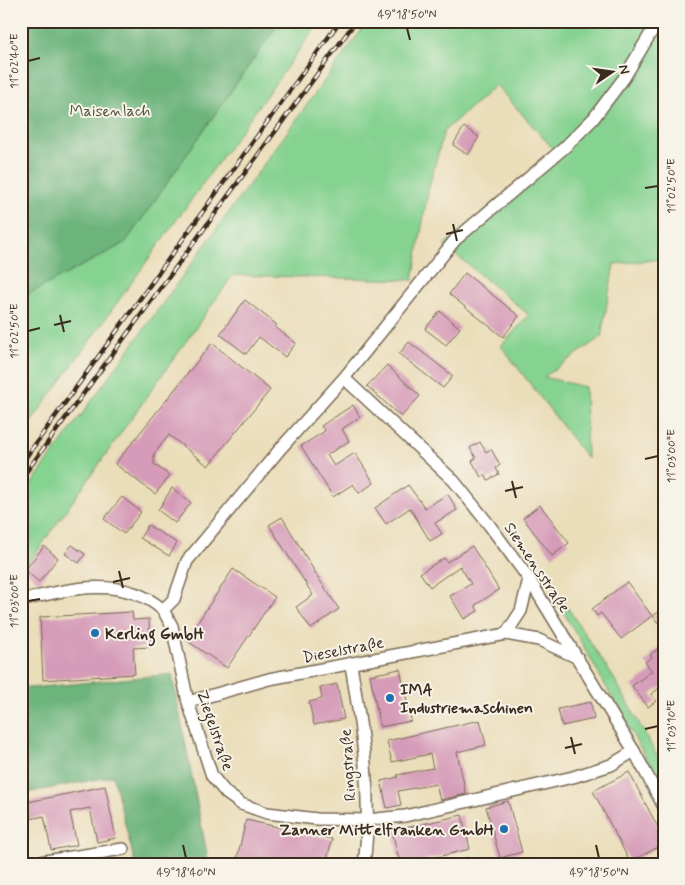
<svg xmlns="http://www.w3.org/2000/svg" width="685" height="885" font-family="Mynerve,sans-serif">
	<rect width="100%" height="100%" fill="#f7f3e8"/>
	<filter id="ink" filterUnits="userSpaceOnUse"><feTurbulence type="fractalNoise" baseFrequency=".02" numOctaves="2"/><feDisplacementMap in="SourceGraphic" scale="10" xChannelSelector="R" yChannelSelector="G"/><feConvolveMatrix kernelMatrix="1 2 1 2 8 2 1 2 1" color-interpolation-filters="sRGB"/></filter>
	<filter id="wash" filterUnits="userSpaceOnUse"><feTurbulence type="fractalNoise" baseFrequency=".0096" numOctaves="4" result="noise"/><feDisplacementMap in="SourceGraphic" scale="20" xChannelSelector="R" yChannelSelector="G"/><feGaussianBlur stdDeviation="1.12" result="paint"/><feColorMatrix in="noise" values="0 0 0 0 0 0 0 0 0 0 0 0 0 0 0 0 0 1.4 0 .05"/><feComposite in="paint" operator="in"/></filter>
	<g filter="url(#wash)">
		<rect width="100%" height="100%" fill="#eaddb9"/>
		<!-- green -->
		<g fill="#85d291" stroke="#607e58">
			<path d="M280 21H320L21 436V298L125 243Z"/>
			<path d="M368 21H650L664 33V259L614 264 601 337 544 377 585 387 587 458 501 346 529 315 444 245 555 151 496 85 444 131 428 191 413 280 233 275 21 574V498Z"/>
			<path d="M556 590 615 680 664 768V791L580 640 552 594Z"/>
			<path d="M473 857 474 864H442Z"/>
		</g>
		<!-- forest -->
		<g fill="#6cb47b" stroke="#546f4c">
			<path d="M21 21H280L125 243 21 298Z"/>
			<path d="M172 674 209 864H135L113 776 21 794V686L31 688Z"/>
		</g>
		<g id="blocks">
			<!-- building -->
			<g fill="#d59bb8">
				<path d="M464 127 479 137 468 155 453 145Z"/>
				<path d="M465 273 519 316 503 337 449 294Z"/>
				<path d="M245 300 277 325 275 327 296 343 285 357 259 337 246 354 220 334Z"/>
				<path d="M440 311 460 328 446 345 425 329Z"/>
				<path d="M409 342 453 376 443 388 399 354Z"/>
				<path d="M212 343 270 390 208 466 169 435 154 454V464L170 476 155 494 115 464Z"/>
				<path d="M387 365 420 396 401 417 367 386Z"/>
				<path d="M353 405 360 417 342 429 349 441 327 455 334 466 355 453 374 483 359 493 353 484 333 497 301 446 325 431 321 426Z"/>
				<path d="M480 442 486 452 491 449 500 465 496 468 499 474 488 480 485 474 481 477 472 461 476 458 470 448Z"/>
				<path d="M408 485 425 508 448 494 457 510 435 523 442 534 430 541 410 508 386 524 375 508Z"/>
				<path d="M172 488 191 503 175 523 158 510Z"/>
				<path d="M122 497 141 512 124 534 104 519Z"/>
				<path d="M540 505 569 543 552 556 523 518Z"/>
				<path d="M282 517 319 579 339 609 311 629 296 607 313 595 269 525Z"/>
				<path d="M148 525 177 543 169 556 140 538Z"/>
				<path d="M72 545 85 554 79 563 65 554Z"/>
				<path d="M44 546 58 558 39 582 25 570Z"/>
				<path d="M472 546 499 590 475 605 478 611 464 619 450 596 471 584 460 566 430 587 420 573 444 558 447 562Z"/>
				<path d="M233 569 275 597 227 668 186 640Z"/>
				<path d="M627 582 652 616 621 639 601 613 597 616 592 609Z"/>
				<path d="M664 608V619L658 623 653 616Z"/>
				<path d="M132 612 133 620 149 619 150 647 133 648 135 674 43 680 40 617Z"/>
				<path d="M664 644V685L651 694 656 701 648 707 632 686 652 671 645 662 652 657 650 655Z"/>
				<path d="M400 669 411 721 380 727 370 675Z"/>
				<path d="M337 684 344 719 314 725 309 702 322 699 320 688Z"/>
				<path d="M591 702 594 719 562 726 558 709Z"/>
				<path d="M480 720 486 745 457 752 466 794 440 800 436 784 398 791 401 805 387 808 381 781 398 777 397 775 433 768 430 754 392 762 387 741Z"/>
				<path d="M629 772 664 839V844L630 862 593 791Z"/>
				<path d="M105 786 116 838 97 842 90 808 70 812 77 845 51 850 44 816 21 821V801L28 800V802Z"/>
				<path d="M508 801 522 852 500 858 486 807Z"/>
				<path d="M462 815 470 849 409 864H400L392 831Z"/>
				<path d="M246 820 332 839 326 864 236 863Z"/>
			</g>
		</g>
	</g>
	<g filter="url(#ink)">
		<use href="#blocks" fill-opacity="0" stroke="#786954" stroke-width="1"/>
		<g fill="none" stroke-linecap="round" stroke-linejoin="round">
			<defs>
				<g id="minor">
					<path d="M344 378 454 481 490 526 529 579 634 751 664 807"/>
					<path d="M21 601C67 588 125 575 163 610"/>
					<path d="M506 634 539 640 578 658"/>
					<path d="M351 665C362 731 373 797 364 864"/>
					<path d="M188 702 269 679 506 634 521 611 529 579"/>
					<path d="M634 751 611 765 573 777 405 816 367 820 317 819 267 813 241 804 226 793 212 776 188 702 172 626 163 610 174 599 187 561 281 448 344 378 455 240 564 148 593 119 624 78 658 21"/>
					<path d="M26 864 123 849"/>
				</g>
			</defs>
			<!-- minor casing -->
			<use href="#minor" stroke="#786954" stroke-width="14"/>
			<!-- minor -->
			<use href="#minor" stroke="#fff" stroke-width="11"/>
			<defs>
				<g id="rail">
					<path d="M21 464 340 21"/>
					<path d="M21 479 356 21"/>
				</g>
			</defs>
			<!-- rail casing -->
			<use href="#rail" stroke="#3b2a1e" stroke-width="4.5"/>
			<!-- rail -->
			<use href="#rail" stroke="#f7f3e8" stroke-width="2.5" stroke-dasharray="8" stroke-linecap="butt"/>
		</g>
	</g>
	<!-- ticks -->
	<path fill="none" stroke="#3b2a1e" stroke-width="2" d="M407 28 410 40M28 61 40 58M645 188 658 186M453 224 457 241M446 234 463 230M60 315 64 332M54 325 71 321M28 331 40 328M645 459 658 456M512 481 516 498M505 491 523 487M119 571 123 588M113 582 130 578M28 601 40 599M645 729 658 726M571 737 575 754M565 748 582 744M183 845 186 858M596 845 599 858"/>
	<!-- markers -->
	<g fill="#1f6fb2" stroke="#f7f3e8" stroke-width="2">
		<circle cx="95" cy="633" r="5"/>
		<circle cx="390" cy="698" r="5"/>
		<circle cx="504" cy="829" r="5"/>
	</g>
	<g text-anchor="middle" stroke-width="4" stroke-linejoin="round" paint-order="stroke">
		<!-- park labels -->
		<g font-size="16" fill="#4e543b" stroke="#f7f3e8">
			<text x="110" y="116">Maisenlach</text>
		</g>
		<!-- street labels -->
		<g font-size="16" fill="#3b2a1e" stroke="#f7f3e8">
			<text transform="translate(538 567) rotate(56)" y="6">Siemensstraße</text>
			<text transform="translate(343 649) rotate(-11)" y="6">Dieselstraße</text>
			<text transform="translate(216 730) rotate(71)" y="6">Ziegelstraße</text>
			<text transform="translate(347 765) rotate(-94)" y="6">Ringstraße</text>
		</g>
		<!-- poi labels -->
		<g font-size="16" font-weight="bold" fill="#3b2a1e" stroke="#f7f3e8" text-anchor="start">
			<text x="105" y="639">Kerling GmbH</text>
			<text x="400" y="695">IMA<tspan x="400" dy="18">Industriemaschinen</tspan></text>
			<text x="494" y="835" text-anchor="end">Zanner Mittelfranken GmbH</text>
		</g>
	</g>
	<!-- margin -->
	<rect width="685" height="885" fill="none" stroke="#f7f3e8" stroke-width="55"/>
	<!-- north arrow -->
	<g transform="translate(612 72) rotate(77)" stroke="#f7f3e8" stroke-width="4" paint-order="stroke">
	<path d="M0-4L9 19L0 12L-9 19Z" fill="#3b2a1e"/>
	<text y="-8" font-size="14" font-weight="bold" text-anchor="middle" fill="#3b2a1e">N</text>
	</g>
	<rect x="28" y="28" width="630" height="830" fill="none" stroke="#3b2a1e" stroke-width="2"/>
	<g font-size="12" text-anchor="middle" fill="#3b2a1e">
		<text x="407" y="18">49°18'50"N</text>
		<text transform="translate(14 61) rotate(-90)" y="4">11°02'40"E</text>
		<text transform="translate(671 186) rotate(-90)" y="4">11°02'50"E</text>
		<text transform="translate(14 331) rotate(-90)" y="4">11°02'50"E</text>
		<text transform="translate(671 456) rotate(-90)" y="4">11°03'00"E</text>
		<text transform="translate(14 601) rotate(-90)" y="4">11°03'00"E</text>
		<text transform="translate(671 726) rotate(-90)" y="4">11°03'10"E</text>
		<text x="186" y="876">49°18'40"N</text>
		<text x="599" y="876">49°18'50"N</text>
	</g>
</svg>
